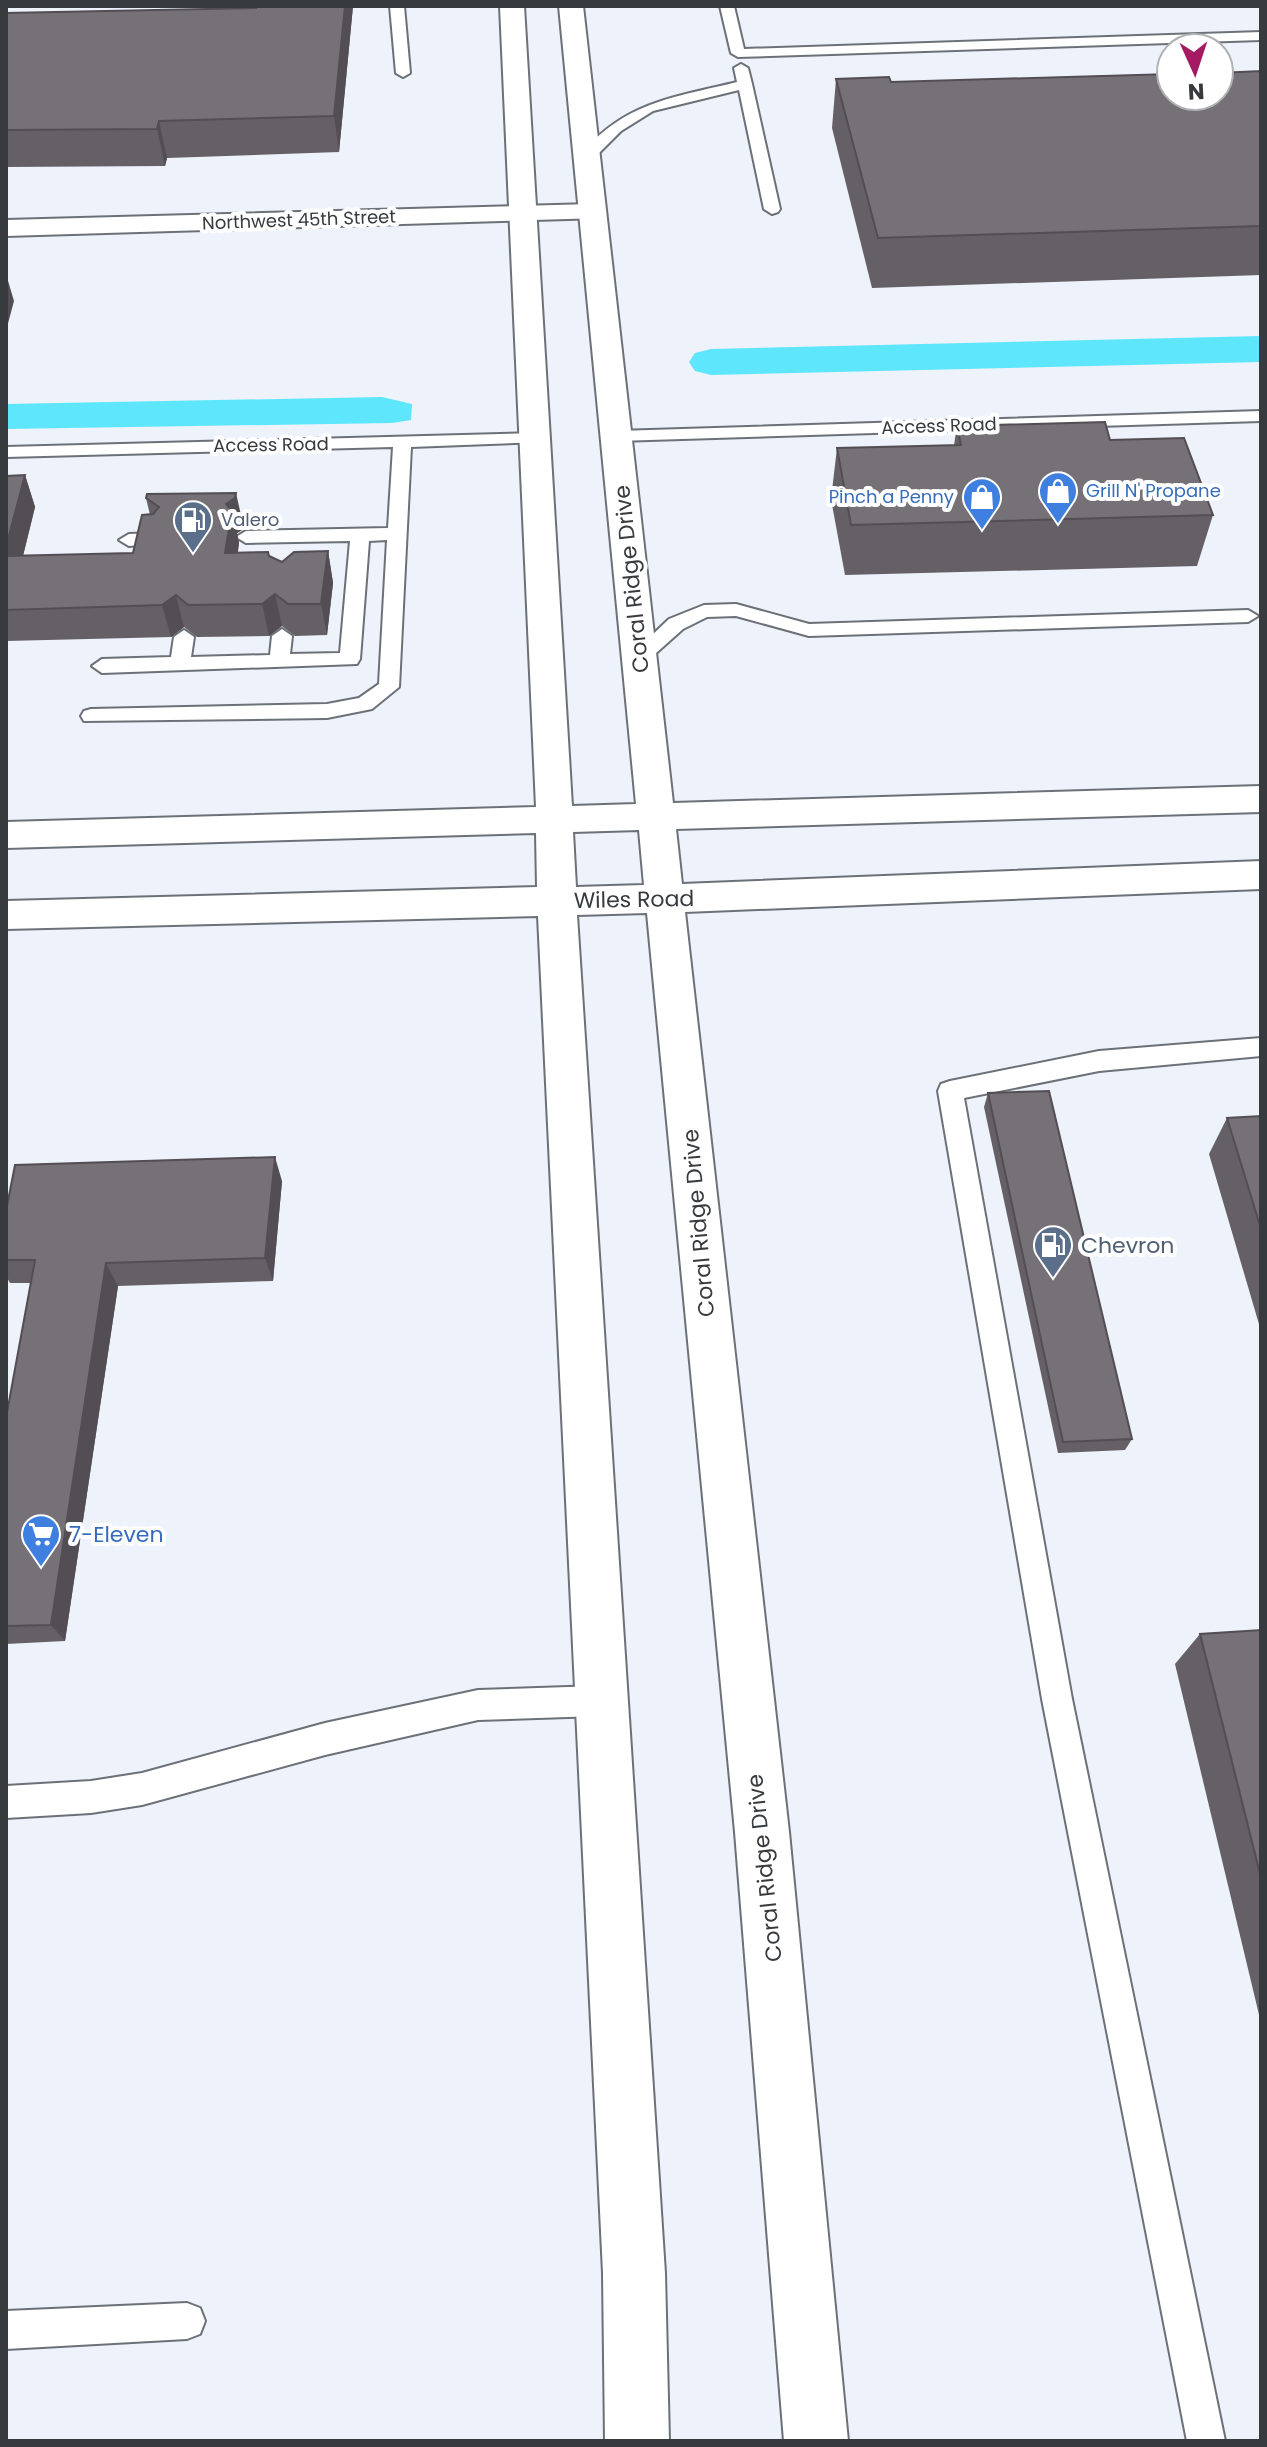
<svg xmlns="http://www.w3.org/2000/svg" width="1267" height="2447" font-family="Poppins,sans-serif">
	<rect width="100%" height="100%" fill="#edf2fb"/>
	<!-- water -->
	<path fill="#5ee6fc" d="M382 397 412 404 411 420 392 423 6 429V404Z"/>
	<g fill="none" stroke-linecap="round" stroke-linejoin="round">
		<!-- canal -->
		<path fill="#5ee6fc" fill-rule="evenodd" d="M1261 336V362L711 375 695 371 689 362 695 353 711 349Z"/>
		<defs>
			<g id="lane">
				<path d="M390 6H404L410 73 403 77 396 73Z"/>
				<path d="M720 6H734L744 49 1261 32V40L738 57 731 53Z"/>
				<path d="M741 64 748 68 752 84 780 209 778 212 772 214 764 209 739 90 653 111 621 131 591 161 586 163 578 158C623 102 672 98 737 82L734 68Z"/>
				<path d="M1261 411V421L617 441 608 436 617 431Z"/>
				<path d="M537 433 546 438 543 442 411 447 399 687 372 709 327 718 84 721 81 716 84 711 91 709 327 704 359 698 379 684 387 540 369 541 360 659 357 664 102 673 92 666 102 659 171 657 174 637 184 630 194 637 191 657 270 655 272 636 282 629 292 636 290 654 340 653 350 541 246 543 236 537 246 531 388 528 393 447 6 457V447Z"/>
				<path d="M154 533 164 539 161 543 129 546 119 540 129 534Z"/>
				<path d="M736 604 809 624 1248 610 1258 616 1248 622 809 636 736 616 707 617 683 629 646 662 639 664 629 657 669 619 704 605Z"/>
				<path d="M1261 1038V1056L1099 1071 964 1098 1072 1699 1225 2441H1187L1042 1699 938 1091 941 1084 950 1081 1099 1051Z"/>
				<path d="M598 1686 609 1690 613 1701 609 1712 598 1716 478 1720 325 1755 142 1805 91 1813 6 1818V1786L91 1781 142 1773 325 1723 478 1690Z"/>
				<path d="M187 2303 200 2308 205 2321 200 2334 187 2339 6 2349V2311Z"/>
			</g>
			<path id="street" d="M592 204 602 206 605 212 602 218 6 236V220Z"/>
			<path id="secondary" d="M500 6H524L572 806 636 804 559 6H583L673 803 1261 786V812L676 829 682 884 1261 861V889L685 912 789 1832 848 2441H784L735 1832 647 913 577 915 665 2273 669 2441H605L603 2273 538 916 6 929V901L537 887 536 833 6 848V822L536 807ZM639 830 644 885 576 887 573 832Z"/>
		</defs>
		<!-- lane casing -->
		<use href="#lane" stroke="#6c7178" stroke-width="4"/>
		<!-- street casing -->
		<use href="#street" stroke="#6c7178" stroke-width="4"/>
		<!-- secondary casing -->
		<use href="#secondary" stroke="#6c7178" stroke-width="4"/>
		<!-- lane -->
		<use href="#lane" fill="#fff" fill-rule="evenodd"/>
		<!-- street -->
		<use href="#street" fill="#fff" fill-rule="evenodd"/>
		<!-- secondary -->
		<use href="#secondary" fill="#fff" fill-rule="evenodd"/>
	</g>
	<!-- wall -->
	<g fill="#656066">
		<path d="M256 6H353L339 152 167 158 165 166 6 167V13L256 8Z"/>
		<path d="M1261 71V275L872 288 832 128 836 79 891 82Z"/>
		<path d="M957 426 1110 440 1213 515 1197 566 845 575 831 499 837 448 954 445Z"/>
		<path d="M25 475 35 507 23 556 133 553 150 515 146 498 243 524 242 530 237 533 239 543 238 552 269 556 282 562 328 551 333 583 327 635 295 636 282 626 269 636 197 637 184 627 171 637 6 641V476Z"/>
		<path d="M988 1093 1132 1439 1125 1450 1058 1453 984 1107Z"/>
		<path d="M1261 1116V1331L1209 1154 1227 1118Z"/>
		<path d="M282 1181 273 1281 118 1286 65 1641 6 1644V1418L31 1283H10L6 1276V1211Z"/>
		<path d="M1261 1630V2023L1175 1664 1200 1634Z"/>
	</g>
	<!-- shaded-wall -->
	<g fill="#534e53">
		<path d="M345 6H353L339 152 334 116Z"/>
		<path d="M159 121 167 158 165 166 157 129Z"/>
		<path d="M6 274 14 301 6 331Z"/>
		<path d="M25 475 35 507 15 588 6 563V547Z"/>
		<path d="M236 493 243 524 242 530 237 533 239 543 232 584 225 553 226 504Z"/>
		<path d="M328 551 333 583 327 635 321 604Z"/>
		<path d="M275 594 282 626 269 636 262 604Z"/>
		<path d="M176 595 184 627 171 637 162 605Z"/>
		<path d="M275 1157 282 1181 273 1281 265 1258Z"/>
		<path d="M106 1263 118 1286 65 1641 51 1625Z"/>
	</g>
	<!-- building -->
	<g fill="#767077" stroke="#534e53" stroke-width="2">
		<path d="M256 6H345L334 116 159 121 157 129 6 130V13L256 8Z"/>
		<path d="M1261 71V226L878 238 836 79 889 77 891 82 1171 74V96H1219V73Z"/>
		<path d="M1105 422 1110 440 1184 438 1213 515 851 525 837 448 961 445 957 426Z"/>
		<path d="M25 475 6 547V476Z"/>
		<path d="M236 493 235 498 226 504 232 511 225 553 268 552 269 556 282 562 294 552 328 551 321 604H288L275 594 262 604 188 605 176 595 162 605 6 610V556L133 553 142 515 153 514 159 507 146 498 147 494Z"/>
		<path d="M1049 1091 1132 1439 1063 1442 988 1093Z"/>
		<path d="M1261 1116V1229L1227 1118Z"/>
		<path d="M275 1157 265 1258 106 1263 51 1625 6 1626V1418L35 1260H6V1211L15 1165Z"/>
		<path d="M1261 1630V1878L1200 1634Z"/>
	</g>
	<!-- icons -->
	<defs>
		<symbol id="shop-pin" viewBox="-11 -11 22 30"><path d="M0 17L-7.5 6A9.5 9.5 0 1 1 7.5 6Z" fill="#3f7fe0" stroke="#fff"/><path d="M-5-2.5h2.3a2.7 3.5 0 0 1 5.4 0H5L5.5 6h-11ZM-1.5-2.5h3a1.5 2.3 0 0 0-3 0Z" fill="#fff"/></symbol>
		<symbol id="fuel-pin" viewBox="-11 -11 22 30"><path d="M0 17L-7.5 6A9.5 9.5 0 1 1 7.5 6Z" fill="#5c6f8a" stroke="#fff"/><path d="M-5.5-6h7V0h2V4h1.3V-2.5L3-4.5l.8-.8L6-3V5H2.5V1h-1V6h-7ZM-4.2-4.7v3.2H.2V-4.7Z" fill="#fff"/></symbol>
		<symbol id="supermarket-pin" viewBox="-11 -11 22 30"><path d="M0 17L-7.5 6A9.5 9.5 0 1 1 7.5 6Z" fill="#3f7fe0" stroke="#fff"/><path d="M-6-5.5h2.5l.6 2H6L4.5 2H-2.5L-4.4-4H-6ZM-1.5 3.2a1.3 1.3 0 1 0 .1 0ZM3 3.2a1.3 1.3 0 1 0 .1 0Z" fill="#fff"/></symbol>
	</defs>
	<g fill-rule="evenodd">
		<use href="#shop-pin" x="1036" y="469" width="44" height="60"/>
		<use href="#shop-pin" x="960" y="475" width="44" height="60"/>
		<use href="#fuel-pin" x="171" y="498" width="44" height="60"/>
		<use href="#fuel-pin" x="1031" y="1223" width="44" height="60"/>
		<use href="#supermarket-pin" x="19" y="1512" width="44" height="60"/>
	</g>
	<g text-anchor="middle" stroke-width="8" stroke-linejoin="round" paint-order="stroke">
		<!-- far-street labels -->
		<g font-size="18" fill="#383b3e" stroke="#fff">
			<text transform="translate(299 220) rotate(-2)" y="6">Northwest 45th Street</text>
			<text transform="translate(939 426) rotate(-2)" y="6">Access Road</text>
			<text transform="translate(271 445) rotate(-1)" y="6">Access Road</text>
		</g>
		<!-- far-shop labels -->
		<g font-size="18" fill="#366cbe" stroke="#fff" text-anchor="start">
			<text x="1086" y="497">Grill N' Propane</text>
			<text x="954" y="503" text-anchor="end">Pinch a Penny</text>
		</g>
		<!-- far-service labels -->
		<g font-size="18" fill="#4e5e75" stroke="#fff" text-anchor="start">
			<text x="221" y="526">Valero</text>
		</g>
		<!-- street labels -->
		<g font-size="22" fill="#383b3e" stroke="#fff">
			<text transform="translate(631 579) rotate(-96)" y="8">Coral Ridge Drive</text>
			<text transform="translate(634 899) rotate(-1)" y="8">Wiles Road</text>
			<text transform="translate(698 1223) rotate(-95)" y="8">Coral Ridge Drive</text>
			<text transform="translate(764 1868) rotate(-96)" y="8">Coral Ridge Drive</text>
		</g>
		<!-- service labels -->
		<g font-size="22" fill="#4e5e75" stroke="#fff" text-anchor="start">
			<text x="1081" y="1253">Chevron</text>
		</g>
		<!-- shop labels -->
		<g font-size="22" fill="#366cbe" stroke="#fff" text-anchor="start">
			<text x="69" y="1542">7-Eleven</text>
		</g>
	</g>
	<!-- border -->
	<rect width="1267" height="2447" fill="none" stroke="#383b3e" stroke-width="16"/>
	<!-- north arrow -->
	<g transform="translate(1195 72) rotate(177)"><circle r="38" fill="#ffffff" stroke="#afb1b2" stroke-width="2"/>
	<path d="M0-6L14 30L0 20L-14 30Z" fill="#a41b63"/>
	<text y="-12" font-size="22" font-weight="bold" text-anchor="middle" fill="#383b3e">N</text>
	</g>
</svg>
